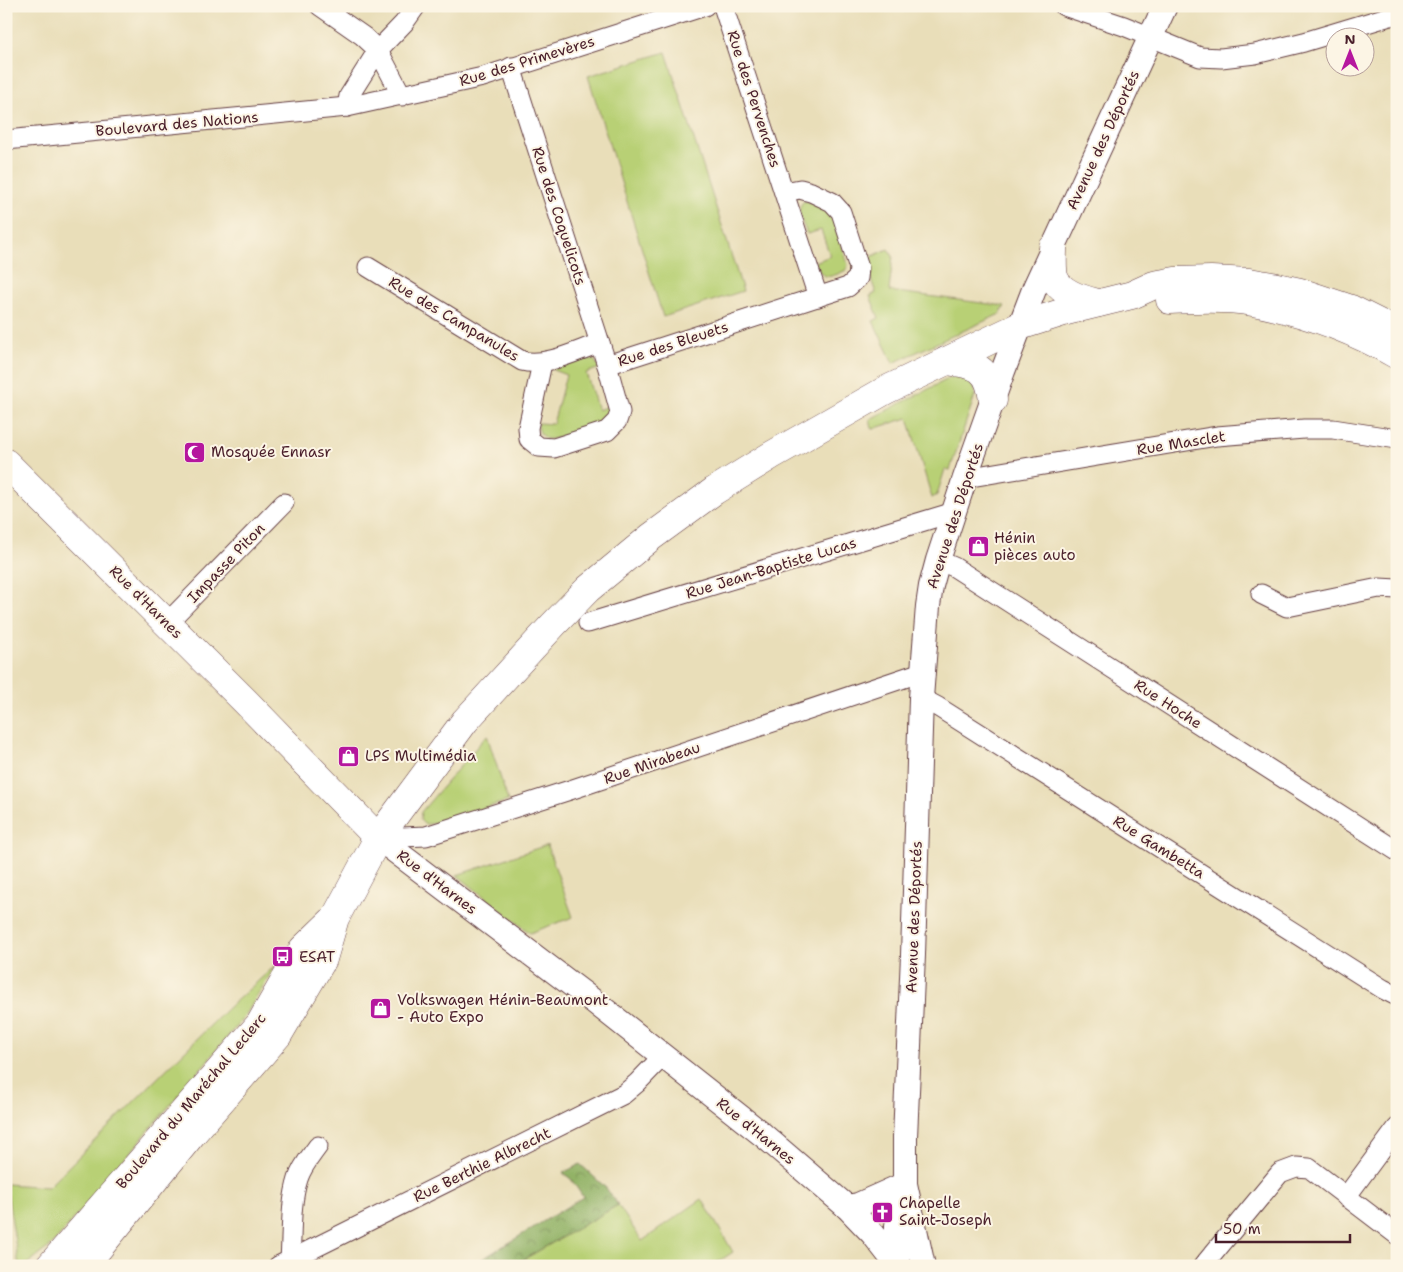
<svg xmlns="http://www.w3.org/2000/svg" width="1403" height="1272" font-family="'Shantell Sans',sans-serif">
	<defs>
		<pattern id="forest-crowns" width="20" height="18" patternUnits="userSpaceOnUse" patternTransform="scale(1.25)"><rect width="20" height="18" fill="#92b266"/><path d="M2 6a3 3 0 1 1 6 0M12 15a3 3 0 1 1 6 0" fill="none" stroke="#799054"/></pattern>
	</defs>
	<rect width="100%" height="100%" fill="#fcf5e5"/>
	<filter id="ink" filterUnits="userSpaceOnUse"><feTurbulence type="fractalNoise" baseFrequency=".02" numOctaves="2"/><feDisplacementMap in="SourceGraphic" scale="10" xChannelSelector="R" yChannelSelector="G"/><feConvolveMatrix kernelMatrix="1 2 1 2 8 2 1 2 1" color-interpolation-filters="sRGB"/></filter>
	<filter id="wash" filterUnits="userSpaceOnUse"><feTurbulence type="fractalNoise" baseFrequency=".0096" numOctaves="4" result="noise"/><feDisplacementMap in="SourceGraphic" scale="20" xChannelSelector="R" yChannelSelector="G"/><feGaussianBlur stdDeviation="1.12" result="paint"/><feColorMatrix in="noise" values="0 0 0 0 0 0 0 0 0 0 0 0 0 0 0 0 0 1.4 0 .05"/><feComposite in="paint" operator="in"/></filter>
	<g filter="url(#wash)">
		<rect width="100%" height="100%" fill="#e9deb9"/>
		<!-- green -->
		<g fill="#b8d075" stroke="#817850">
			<path d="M666 52 743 291 663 317 588 76Z"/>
			<path d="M804 201C814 202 827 209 833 217L848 265 846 270C829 279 821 280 815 262L830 256 821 230 807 234C803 223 794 210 804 201Z"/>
			<path d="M888 249 893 256 889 291 1005 306 1000 314 893 363 873 321 879 318 870 296 876 293 864 260Z"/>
			<path d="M587 358 594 360 600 368 586 373 598 410 611 405 610 419C601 424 556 441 547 439 540 437 538 429 538 423L553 424 566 375 553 370 560 365Z"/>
			<path d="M964 374C972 381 975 384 975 395L950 470 945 469 937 495 932 498 908 418 872 429 870 419 954 376Z"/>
			<path d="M487 735 508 801 430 824H424L420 820 421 812Z"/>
			<path d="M547 845 573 917 530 933 457 875Z"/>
			<path d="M276 965 245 1016 52 1245 24 1266H19L6 1184 48 1187 228 1008Z"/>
			<path d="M702 1199 733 1252 712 1266H512L618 1205 642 1241Z"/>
		</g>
		<!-- forest -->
		<path fill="url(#forest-crowns)" stroke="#6e6848" d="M580 1164 606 1188 618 1205 512 1266H471L583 1197 571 1179 563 1173Z"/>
	</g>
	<g filter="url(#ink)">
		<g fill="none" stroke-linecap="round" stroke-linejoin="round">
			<defs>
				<g id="minor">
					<path d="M320 6 363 36 378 50 402 96"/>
					<path d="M723 6 818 297"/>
					<path d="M1064 6 1124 26 1200 57 1221 58 1255 54 1304 42 1397 14"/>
					<path d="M511 67 607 365 620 412 617 421 607 431 554 448 539 447 529 439 528 428 542 363"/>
					<path d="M347 107 349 96 378 50 404 23 416 6"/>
					<path d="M6 140 347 107 483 77 705 6"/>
					<path d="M368 267 522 361C546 367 576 351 600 343"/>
					<path d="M607 365 848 287 858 278 859 268 841 212 832 202 811 192 800 189 784 192"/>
					<path d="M965 478 1217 436 1304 429H1333L1397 439"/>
					<path d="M938 560 954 567 1397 851"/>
					<path d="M1261 594 1287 607 1379 588 1397 589"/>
					<path d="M167 623 284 503"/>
					<path d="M588 623 954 512"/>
					<path d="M921 698 938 707 1383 989 1397 996"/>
					<path d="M378 838 426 836 570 790 922 672"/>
					<path d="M1346 1197 1397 1128"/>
					<path d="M290 1260C292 1233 290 1204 298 1179 302 1166 311 1156 318 1146"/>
					<path d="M278 1266 624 1094 637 1083 663 1056"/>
					<path d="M1203 1266 1280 1173 1296 1167 1309 1168 1397 1235"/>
				</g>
				<g id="tertiary">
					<path d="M378 838 596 1003 763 1135 847 1207 873 1234 898 1266"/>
					<path d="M847 1207 858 1205 905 1184"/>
					<path d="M897 1263V1226L902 1195"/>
					<path d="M923 1266 905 1184V1137L913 955 921 698 928 606 931 586 938 560 965 478 1003 371 1035 287 1165 6"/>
				</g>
				<g id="secondary">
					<path d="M1053 248C1053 257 1052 268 1054 277 1060 294 1083 299 1098 303"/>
					<path d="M1170 300C1195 299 1222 297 1247 301 1300 310 1350 328 1397 355"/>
					<path d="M946 361C976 364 989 367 993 400"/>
					<path d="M6 463 246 702 378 838"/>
					<path d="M50 1266 260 1024 303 949 334 919"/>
					<path d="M84 1266 193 1133 278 1035 323 959 335 918 378 838 465 721 553 625 588 589 651 537 714 491 772 455 886 390 982 344 1020 326 1067 311 1132 295 1154 285 1175 281 1211 280 1249 282 1272 286 1300 292 1351 309 1397 332"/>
				</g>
			</defs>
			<!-- minor casing -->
			<use href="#minor" stroke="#623c40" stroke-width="21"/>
			<!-- tertiary casing -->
			<use href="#tertiary" stroke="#623c40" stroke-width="26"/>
			<!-- secondary casing -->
			<use href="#secondary" stroke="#623c40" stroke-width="29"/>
			<!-- minor -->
			<use href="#minor" stroke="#fff" stroke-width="19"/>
			<!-- tertiary -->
			<use href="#tertiary" stroke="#fff" stroke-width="24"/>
			<!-- secondary -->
			<use href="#secondary" stroke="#fff" stroke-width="28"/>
		</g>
	</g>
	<!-- icons -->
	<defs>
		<symbol id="mosque-square" viewBox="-11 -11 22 22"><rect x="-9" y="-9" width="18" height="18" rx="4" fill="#b5179e" stroke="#fcf5e5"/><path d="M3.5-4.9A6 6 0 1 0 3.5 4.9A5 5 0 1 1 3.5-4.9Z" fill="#fff"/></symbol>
		<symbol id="shop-square" viewBox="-11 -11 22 22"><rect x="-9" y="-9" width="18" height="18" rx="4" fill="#b5179e" stroke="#fcf5e5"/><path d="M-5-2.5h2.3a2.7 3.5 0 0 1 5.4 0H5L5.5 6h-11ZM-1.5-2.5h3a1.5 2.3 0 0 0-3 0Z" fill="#fff"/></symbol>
		<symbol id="bus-square" viewBox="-11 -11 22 22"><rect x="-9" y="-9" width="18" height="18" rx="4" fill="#b5179e" stroke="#fcf5e5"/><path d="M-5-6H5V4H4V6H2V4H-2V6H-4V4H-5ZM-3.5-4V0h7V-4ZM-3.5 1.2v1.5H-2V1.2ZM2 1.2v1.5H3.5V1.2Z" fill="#fff"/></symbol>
		<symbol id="church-square" viewBox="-11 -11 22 22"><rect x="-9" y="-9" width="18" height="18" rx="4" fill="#b5179e" stroke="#fcf5e5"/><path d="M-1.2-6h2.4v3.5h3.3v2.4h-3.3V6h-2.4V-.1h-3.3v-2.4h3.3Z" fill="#fff"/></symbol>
	</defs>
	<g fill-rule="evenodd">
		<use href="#mosque-square" x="182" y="440" width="25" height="25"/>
		<use href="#shop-square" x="966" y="534" width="25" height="25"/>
		<use href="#shop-square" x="336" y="744" width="25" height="25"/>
		<use href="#bus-square" x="270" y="944" width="25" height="25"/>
		<use href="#shop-square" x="368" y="996" width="25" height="25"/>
		<use href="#church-square" x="870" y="1200" width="25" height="25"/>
	</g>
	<g text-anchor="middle" stroke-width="4" stroke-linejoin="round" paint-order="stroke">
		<!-- street labels -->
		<g font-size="15" fill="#4a1f2b" stroke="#fcf5e5">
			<text transform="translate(527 61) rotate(-17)" y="5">Rue des Primevères</text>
			<text transform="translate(754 99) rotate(72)" y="5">Rue des Pervenches</text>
			<text transform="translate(177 124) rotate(-5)" y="5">Boulevard des Nations</text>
			<text transform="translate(1103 140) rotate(-65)" y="5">Avenue des Déportés</text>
			<text transform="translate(559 216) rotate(72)" y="5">Rue des Coquelicots</text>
			<text transform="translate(454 319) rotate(31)" y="5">Rue des Campanules</text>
			<text transform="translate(673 344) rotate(-18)" y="5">Rue des Bleuets</text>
			<text transform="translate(1181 443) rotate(-9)" y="5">Rue Masclet</text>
			<text transform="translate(955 516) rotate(-72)" y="5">Avenue des Déportés</text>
			<text transform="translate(226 563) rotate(-46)" y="5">Impasse Piton</text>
			<text transform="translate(771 568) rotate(-17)" y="5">Rue Jean-Baptiste Lucas</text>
			<text transform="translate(146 602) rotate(45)" y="5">Rue d'Harnes</text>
			<text transform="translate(1168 704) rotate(33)" y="5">Rue Hoche</text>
			<text transform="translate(652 763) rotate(-19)" y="5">Rue Mirabeau</text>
			<text transform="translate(1159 847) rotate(32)" y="5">Rue Gambetta</text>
			<text transform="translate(437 882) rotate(37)" y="5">Rue d'Harnes</text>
			<text transform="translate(914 917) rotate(-88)" y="5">Avenue des Déportés</text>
			<text transform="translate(191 1101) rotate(-50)" y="5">Boulevard du Maréchal Leclerc</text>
			<text transform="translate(756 1131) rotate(39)" y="5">Rue d'Harnes</text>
			<text transform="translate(482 1165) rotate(-26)" y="5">Rue Berthie Albrecht</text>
		</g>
		<!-- poi labels -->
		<g font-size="15" fill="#4a1f2b" stroke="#fcf5e5" text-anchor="start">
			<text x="211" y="457">Mosquée Ennasr</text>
			<text x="994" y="543">Hénin<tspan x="994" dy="17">pièces auto</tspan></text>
			<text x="365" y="761">LPS Multimédia</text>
			<text x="299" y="962">ESAT</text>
			<text x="397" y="1005">Volkswagen Hénin-Beaumont<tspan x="397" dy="17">- Auto Expo</tspan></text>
			<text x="899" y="1208">Chapelle<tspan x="899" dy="17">Saint-Joseph</tspan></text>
		</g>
	</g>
	<!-- margin -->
	<rect width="1403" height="1272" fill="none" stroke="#fcf5e5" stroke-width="25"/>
	<!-- north arrow -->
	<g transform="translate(1350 52)"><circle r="24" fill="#fcf5e5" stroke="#b59f9b"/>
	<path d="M0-4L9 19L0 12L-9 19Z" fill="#b5179e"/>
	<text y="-8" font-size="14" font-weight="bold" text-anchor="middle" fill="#4a1f2b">N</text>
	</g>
	<!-- scale -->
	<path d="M1216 1234v8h134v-8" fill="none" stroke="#4a1f2b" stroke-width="2.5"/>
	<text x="1223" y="1234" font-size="15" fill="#4a1f2b" stroke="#fcf5e5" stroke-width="4" paint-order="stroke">50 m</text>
</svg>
